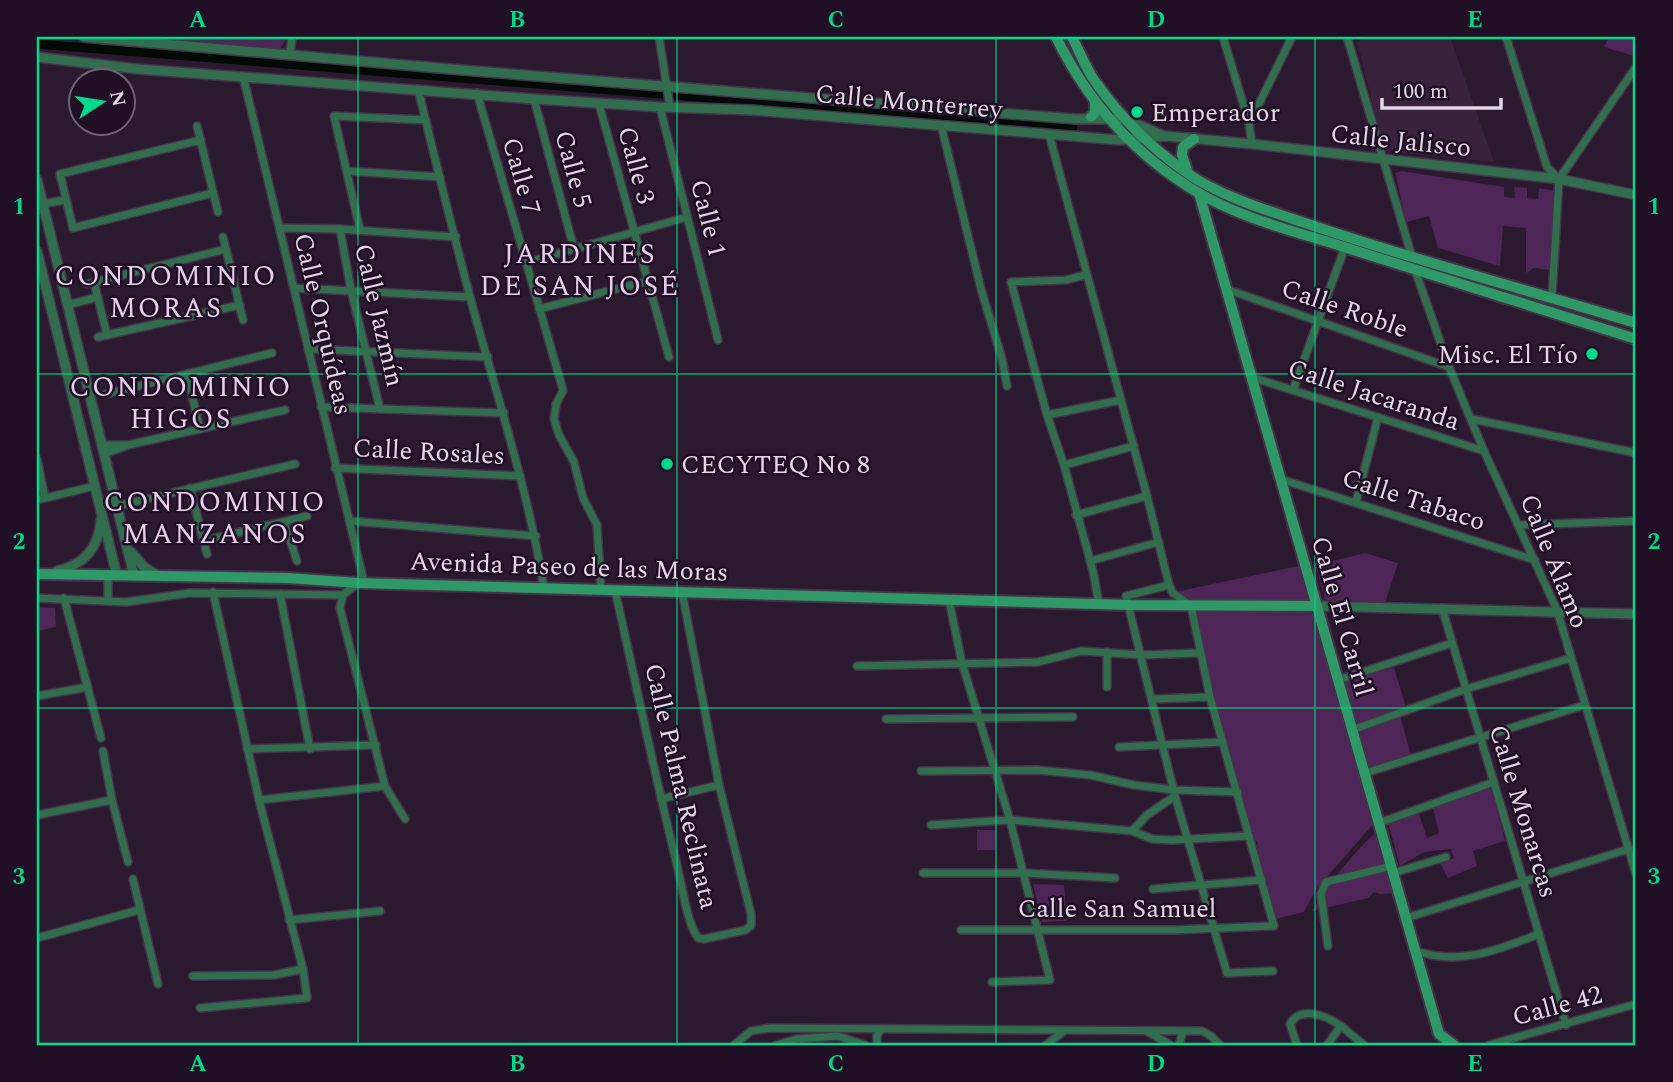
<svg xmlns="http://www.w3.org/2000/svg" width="1673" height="1082" font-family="Spectral,serif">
	<rect width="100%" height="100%" fill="#2b192f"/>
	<!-- built -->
	<path fill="#38223c" d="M1373 37H1450L1494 162 1384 151 1357 41Z"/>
	<!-- green -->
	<g fill="#4d2556">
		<path d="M134 37H287L280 49Z"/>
		<path d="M1609 37H1636L1634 56 1604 47Z"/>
		<path d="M1402 171 1504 187V197L1515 198 1514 187 1527 188V198L1538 199 1539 188 1556 191 1549 270 1534 268 1526 273V228L1503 226 1500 266 1438 248 1429 216 1406 222 1396 176 1395 173Z"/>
		<path d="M1365 553 1398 563 1385 603 1325 600 1316 565Z"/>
		<path d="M1303 565 1315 603 1187 601 1175 592Z"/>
		<path d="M1189 606 1316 609 1377 820 1317 888 1304 912 1275 919C1269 892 1259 870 1257 842L1250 836 1229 753 1227 738 1220 721Z"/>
		<path d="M37 607 55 608 56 627 37 631Z"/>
		<path d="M1394 668 1406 707 1358 724 1344 681Z"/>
		<path d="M1400 716 1411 755 1370 767 1359 731Z"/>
		<path d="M1491 787 1505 841 1473 851 1477 866 1448 878 1440 863 1454 858 1451 849 1424 852 1400 866 1388 823 1419 814 1427 838 1439 833 1433 808Z"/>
		<path d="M977 830H996L995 850H977Z"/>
		<path d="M1378 830 1396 893 1380 894 1374 892 1368 898 1312 911C1331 881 1352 854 1378 830Z"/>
		<path d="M1033 884 1064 885 1067 921 1042 922Z"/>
	</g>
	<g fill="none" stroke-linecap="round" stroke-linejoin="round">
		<!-- canal -->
		<path stroke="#010a05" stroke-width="9" d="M37 44 1073 127"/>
		<defs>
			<g id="minor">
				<path d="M659 37 670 107"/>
				<path d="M1223 37 1249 123"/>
				<path d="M1347 37 1412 257"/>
				<path d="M1506 37 1547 167 1559 179"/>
				<path d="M290 54 292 37"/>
				<path d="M243 76 364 582"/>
				<path d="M418 89C435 159 452 228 470 297 496 394 528 489 544 588"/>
				<path d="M477 93 562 386 563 391 556 404 554 419 559 435 574 462 583 498 597 525 601 589"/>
				<path d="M534 99 574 249"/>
				<path d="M599 104 669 357"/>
				<path d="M660 107 718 340"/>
				<path d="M941 125 981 289 1002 359 1007 386"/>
				<path d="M197 126 218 212"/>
				<path d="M201 140 60 174 73 228 213 193"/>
				<path d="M1252 144 1249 124 1292 37"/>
				<path d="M347 171 440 177"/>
				<path d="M1559 179 1636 67"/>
				<path d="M43 204 65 200"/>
				<path d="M280 228 340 229 456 237"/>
				<path d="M340 229 351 290 380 409"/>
				<path d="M360 230 334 116 426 120"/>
				<path d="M223 237 243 320"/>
				<path d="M525 263 687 217"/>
				<path d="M1415 270 1449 367 1484 451 1557 610 1636 874"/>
				<path d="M1085 275 1066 280 1011 282 1047 415 1064 465 1093 571 1099 604"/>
				<path d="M94 282 107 335"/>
				<path d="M87 284 226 249"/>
				<path d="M294 288 470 297"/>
				<path d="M1226 289 1449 367"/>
				<path d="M1552 297 1559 179"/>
				<path d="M67 305 98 297"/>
				<path d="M539 309 647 281"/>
				<path d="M98 337 240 305"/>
				<path d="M308 349 488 357"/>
				<path d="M187 374 200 429"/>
				<path d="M1251 377 1484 451"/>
				<path d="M1293 390 1345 247"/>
				<path d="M106 394 272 353"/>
				<path d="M321 407 504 413"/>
				<path d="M1047 415 1121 400"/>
				<path d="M1472 419 1636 453"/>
				<path d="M102 445H127"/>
				<path d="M104 454 128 445 285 410"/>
				<path d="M37 459 45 498"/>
				<path d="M1064 465 1134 446"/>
				<path d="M335 468 520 476"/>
				<path d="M1280 479 1535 560"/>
				<path d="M190 488 207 554"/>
				<path d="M37 500 95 486"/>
				<path d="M1356 502 1378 417"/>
				<path d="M117 506 295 464"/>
				<path d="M1076 515 1147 496"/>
				<path d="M350 521 536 536"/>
				<path d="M284 522 297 561"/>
				<path d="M1519 525 1636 521"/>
				<path d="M203 541 307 516"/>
				<path d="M1090 561 1159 542"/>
				<path d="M108 576V599"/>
				<path d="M358 583 343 595 340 608 385 786 405 819"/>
				<path d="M1169 585 1126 596 1175 796 1227 973 1273 971"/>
				<path d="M615 590C635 680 654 771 676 861 682 883 686 921 698 938L704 939 745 930 751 926V914L719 785 682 592"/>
				<path d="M280 594 310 749"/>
				<path d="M37 598 126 602 190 593 343 595"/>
				<path d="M64 598 101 738"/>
				<path d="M949 600 962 663 1010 820 1050 980 992 982"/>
				<path d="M1442 608 1566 1025"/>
				<path d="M857 666 1038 662 1081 651 1142 655 1199 653"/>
				<path d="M1338 680 1452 643"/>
				<path d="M1107 687V652"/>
				<path d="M37 696 88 687"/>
				<path d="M1153 699 1210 697"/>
				<path d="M886 719 1073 717"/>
				<path d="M1352 730 1466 689 1571 658"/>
				<path d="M1119 747 1223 742"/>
				<path d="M247 749 376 745"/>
				<path d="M103 751 112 800 128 862"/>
				<path d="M921 771 1037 770 1090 775 1134 785 1174 790 1238 792"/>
				<path d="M1365 773 1585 705"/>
				<path d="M661 799 719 785"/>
				<path d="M259 800 385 786"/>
				<path d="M37 815 112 800"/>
				<path d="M1379 823 1494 782"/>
				<path d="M931 825 1010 820 1132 831 1152 839 1172 840 1249 836"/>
				<path d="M1132 831 1147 815 1175 796"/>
				<path d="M923 873H1024L1115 878"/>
				<path d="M1393 873 1446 857"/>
				<path d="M133 879 158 984"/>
				<path d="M1153 889 1262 880"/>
				<path d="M1406 918 1629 849"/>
				<path d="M289 920 380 911"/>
				<path d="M961 930H1173L1274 926 1210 697 1191 606 1173 593 1169 585 1147 496 1049 134"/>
				<path d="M37 938 139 910"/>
				<path d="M1328 946 1321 894 1326 882 1384 868 1391 864"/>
				<path d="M1416 951C1459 966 1498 950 1539 934"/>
				<path d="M193 976 274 975 303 969"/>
				<path d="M200 1008 307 998 303 969 259 800 213 592"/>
				<path d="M1148 1032 1171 1045"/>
				<path d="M734 1045 751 1031 771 1028 1202 1031 1211 1036 1220 1045"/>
				<path d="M776 1045 797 1039 838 1036 865 1045"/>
				<path d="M877 1045V1035L882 1029"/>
				<path d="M1046 1045 1064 1031"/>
				<path d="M1179 1045 1183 1031"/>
				<path d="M1297 1045 1290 1024C1301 1005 1327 1016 1341 1026"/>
				<path d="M1327 1045 1341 1026 1364 1045"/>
				<path d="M1489 1045 1636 1004"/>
			</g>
			<g id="tertiary">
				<path d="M84 37 462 70 1075 119H1126L1164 136"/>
				<path d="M37 57 137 69 534 99 660 107 751 110 1119 140 1165 136 1252 144 1559 179 1636 195"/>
				<path d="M37 180 134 576"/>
				<path d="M37 251 117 576"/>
				<path d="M131 552 144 567 157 575"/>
				<path d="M57 571C84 565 99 547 101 520"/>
				<path d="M1317 606 1636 614"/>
			</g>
			<g id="secondary">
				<path d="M1056 37C1088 102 1135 155 1197 192 1242 219 1298 232 1347 248 1443 278 1540 309 1636 339"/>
				<path d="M1072 37C1080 52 1086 70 1097 84 1121 118 1153 149 1187 173 1222 198 1279 214 1320 228 1425 263 1531 291 1636 323"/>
				<path d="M1091 117 1095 113V101"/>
				<path d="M1188 173 1182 155 1183 147 1194 139"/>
				<path d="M1199 193 1439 1034 1454 1045"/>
				<path d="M37 574 288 578 358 583 1129 605 1317 606"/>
			</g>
		</defs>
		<!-- minor casing -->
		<use href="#minor" stroke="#453449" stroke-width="10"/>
		<!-- tertiary casing -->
		<use href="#tertiary" stroke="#453449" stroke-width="12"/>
		<!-- secondary casing -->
		<use href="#secondary" stroke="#453449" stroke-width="14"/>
		<!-- minor -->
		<use href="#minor" stroke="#316d4e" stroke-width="7"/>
		<!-- tertiary -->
		<use href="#tertiary" stroke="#316d4e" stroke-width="9"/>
		<!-- secondary -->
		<use href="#secondary" stroke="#2e9866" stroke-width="10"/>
	</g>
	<!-- grid -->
	<path fill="none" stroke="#01d98b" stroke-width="2" stroke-opacity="0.55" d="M358 37V1045M677 37V1045M996 37V1045M1315 37V1045M37 374H1636M37 708H1636"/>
	<!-- markers -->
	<g fill="#01d98b" stroke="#211025" stroke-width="2.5">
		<circle cx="1137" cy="112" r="7"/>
		<circle cx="1592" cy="354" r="7"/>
		<circle cx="667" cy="464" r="7"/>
	</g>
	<g text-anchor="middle" stroke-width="5" stroke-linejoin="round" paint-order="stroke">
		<!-- street labels -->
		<g font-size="26" fill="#e4d8e7" stroke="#211025">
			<text transform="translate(909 101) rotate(5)" y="9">Calle Monterrey</text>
			<text transform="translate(1401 140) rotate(6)" y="9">Calle Jalisco</text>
			<text transform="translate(637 165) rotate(75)" y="9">Calle 3</text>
			<text transform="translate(574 169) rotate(75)" y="9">Calle 5</text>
			<text transform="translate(522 176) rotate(74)" y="9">Calle 7</text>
			<text transform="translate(709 218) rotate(76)" y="9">Calle 1</text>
			<text transform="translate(1345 308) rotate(19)" y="9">Calle Roble</text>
			<text transform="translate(380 315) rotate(77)" y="9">Calle Jazmín</text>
			<text transform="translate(324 324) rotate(77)" y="9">Calle Orquídeas</text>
			<text transform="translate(1374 394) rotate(18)" y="9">Calle Jacaranda</text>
			<text transform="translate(429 451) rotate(3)" y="9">Calle Rosales</text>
			<text transform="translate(1414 499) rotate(18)" y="9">Calle Tabaco</text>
			<text transform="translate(1555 561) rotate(68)" y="9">Calle Álamo</text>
			<text transform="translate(569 566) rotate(2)" y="9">Avenida Paseo de las Moras</text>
			<text transform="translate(1343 616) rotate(74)" y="9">Calle El Carril</text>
			<text transform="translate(682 786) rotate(77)" y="9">Calle Palma Reclinata</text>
			<text transform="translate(1524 811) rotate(73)" y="9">Calle Monarcas</text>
			<text x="1117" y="917">Calle San Samuel</text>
			<text transform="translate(1557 1005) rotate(-15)" y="9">Calle 42</text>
		</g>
		<!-- poi labels -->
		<g font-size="26" fill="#e4d8e7" stroke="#211025" text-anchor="start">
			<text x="1151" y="121">Emperador</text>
			<text x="1578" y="363" text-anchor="end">Misc. El Tío</text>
			<text x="681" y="473">CECYTEQ No 8</text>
		</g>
		<!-- neighbourhood labels -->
		<g font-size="28" letter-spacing="2" fill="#e7cfec" stroke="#211025">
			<text x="580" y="263">JARDINES<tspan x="580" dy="32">DE SAN JOSÉ</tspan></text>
			<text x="166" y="285">CONDOMINIO<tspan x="166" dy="32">MORAS</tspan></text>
			<text x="181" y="396">CONDOMINIO<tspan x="181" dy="32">HIGOS</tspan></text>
			<text x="215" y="511">CONDOMINIO<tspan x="215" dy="32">MANZANOS</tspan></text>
		</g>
	</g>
	<!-- border -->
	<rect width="1673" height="1082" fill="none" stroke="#211025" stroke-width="77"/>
	<!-- north arrow -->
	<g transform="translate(102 102) rotate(78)"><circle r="33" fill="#211025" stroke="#6f6073" stroke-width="2"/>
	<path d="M0-5L12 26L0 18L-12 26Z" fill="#01d98b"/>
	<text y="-10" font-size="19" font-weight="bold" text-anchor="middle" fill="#e4d8e7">N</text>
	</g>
	<!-- scale -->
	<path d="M1382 98v10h119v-10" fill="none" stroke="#e4d8e7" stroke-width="3.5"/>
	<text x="1393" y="98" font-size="21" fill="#e4d8e7" stroke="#211025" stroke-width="5" paint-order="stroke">100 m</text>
	<rect x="38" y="38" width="1596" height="1006" fill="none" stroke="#01d98b" stroke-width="2.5"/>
	<g font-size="23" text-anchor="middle" font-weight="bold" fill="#01d98b">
		<text x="198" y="27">A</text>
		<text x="517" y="27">B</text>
		<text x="836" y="27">C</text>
		<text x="1156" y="27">D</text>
		<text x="1475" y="27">E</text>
		<text x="19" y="214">1</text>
		<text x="1654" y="214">1</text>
		<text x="19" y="549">2</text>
		<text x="1654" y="549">2</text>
		<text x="19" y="884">3</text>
		<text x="1654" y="884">3</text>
		<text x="198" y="1071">A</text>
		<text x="517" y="1071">B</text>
		<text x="836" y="1071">C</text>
		<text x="1156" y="1071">D</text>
		<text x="1475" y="1071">E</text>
	</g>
</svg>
